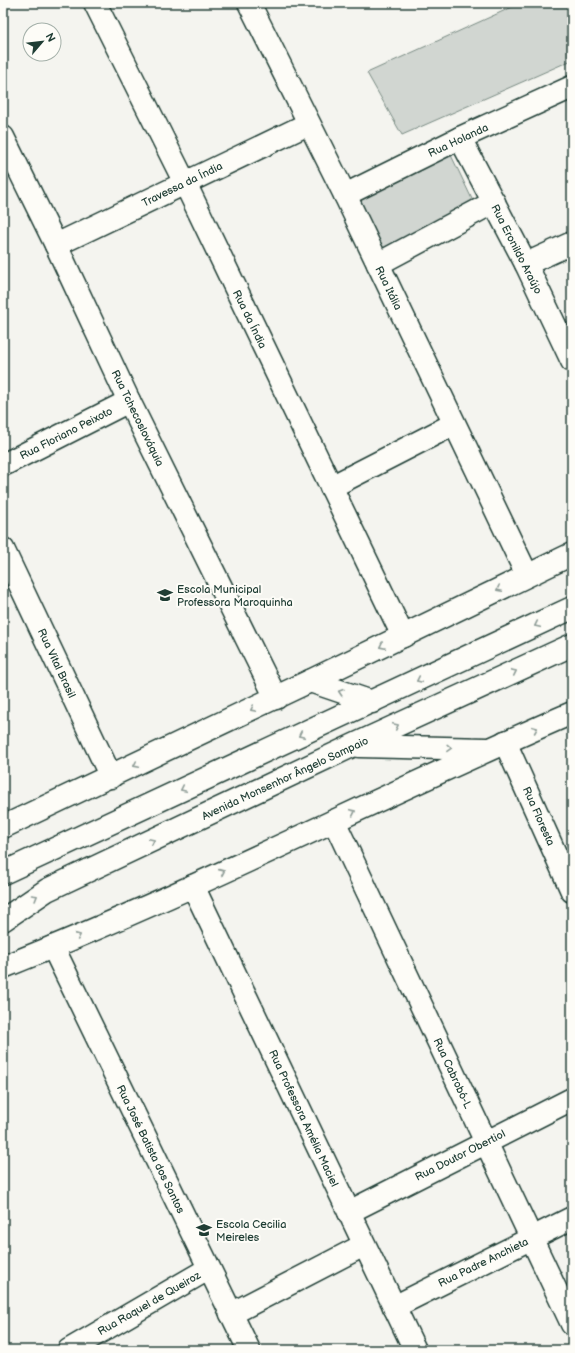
<svg xmlns="http://www.w3.org/2000/svg" width="575" height="1353" font-family="'Balsamiq Sans',sans-serif">
	<rect width="100%" height="100%" fill="#f4f4ef"/>
	<filter id="ink" filterUnits="userSpaceOnUse"><feTurbulence type="fractalNoise" baseFrequency=".025" numOctaves="2"/><feDisplacementMap in="SourceGraphic" scale="8" xChannelSelector="R" yChannelSelector="G"/><feConvolveMatrix kernelMatrix="1 2 1 2 8 2 1 2 1" color-interpolation-filters="sRGB"/></filter>
	<g filter="url(#ink)">
		<!-- green -->
		<g fill="#d1d6d1" stroke="#788a82">
			<path d="M521 3H572V60L402 135 367 73Z"/>
			<path d="M450 153 482 220 382 269 351 198Z"/>
		</g>
		<g fill="none" stroke-linecap="round" stroke-linejoin="round">
			<defs>
				<g id="minor">
					<path d="M95 3 185 183 403 636"/>
					<path d="M249 3 345 195 527 575"/>
					<path d="M3 137 56 245 129 401 276 698"/>
					<path d="M460 138 526 264 572 361"/>
					<path d="M345 195 460 138 572 87"/>
					<path d="M56 245 308 124"/>
					<path d="M378 264 494 202"/>
					<path d="M526 264 572 243"/>
					<path d="M3 465 129 401"/>
					<path d="M331 487 454 424"/>
					<path d="M3 549 111 777"/>
					<path d="M505 742 572 891"/>
					<path d="M334 821 572 1324"/>
					<path d="M193 886 415 1350"/>
					<path d="M53 947 249 1350"/>
					<path d="M349 1212 572 1099"/>
					<path d="M394 1307 572 1218"/>
					<path d="M231 1314 364 1245"/>
					<path d="M69 1350 208 1269"/>
				</g>
				<g id="tertiary">
					<path d="M3 827 310 681 572 554"/>
					<path d="M3 967C196 891 381 795 572 713"/>
				</g>
				<g id="primary">
					<path d="M310 681 372 702"/>
					<path d="M359 746 487 749"/>
					<path d="M3 873 572 608"/>
					<path d="M3 920 47 890 354 745 572 645"/>
				</g>
			</defs>
			<!-- minor casing -->
			<use href="#minor" stroke="#1f3d34" stroke-width="25"/>
			<!-- tertiary casing -->
			<use href="#tertiary" stroke="#1f3d34" stroke-width="25"/>
			<!-- primary casing -->
			<use href="#primary" stroke="#1f3d34" stroke-width="25"/>
			<!-- minor -->
			<use href="#minor" stroke="#fdfcf7" stroke-width="22"/>
			<!-- tertiary -->
			<use href="#tertiary" stroke="#fdfcf7" stroke-width="22"/>
			<!-- primary -->
			<use href="#primary" stroke="#fdfcf7" stroke-width="22"/>
		</g>
		<!-- one-way arrows -->
		<defs><path id="oneway-chevron" d="M-2-3.5L2.5 0L-2 3.5" fill="none" stroke-width="1.6" stroke-linecap="round" stroke-linejoin="round"/></defs>
		<g stroke="#8e9c96">
			<use href="#oneway-chevron" transform="translate(499 589) rotate(154)"/>
			<use href="#oneway-chevron" transform="translate(537 625) rotate(155)"/>
			<use href="#oneway-chevron" transform="translate(382 646) rotate(154)"/>
			<use href="#oneway-chevron" transform="translate(514 672) rotate(-25)"/>
			<use href="#oneway-chevron" transform="translate(419 680) rotate(155)"/>
			<use href="#oneway-chevron" transform="translate(341 692) rotate(-162)"/>
			<use href="#oneway-chevron" transform="translate(253 709) rotate(154)"/>
			<use href="#oneway-chevron" transform="translate(396 726) rotate(-25)"/>
			<use href="#oneway-chevron" transform="translate(535 729) rotate(-23)"/>
			<use href="#oneway-chevron" transform="translate(301 735) rotate(155)"/>
			<use href="#oneway-chevron" transform="translate(449 748) rotate(2)"/>
			<use href="#oneway-chevron" transform="translate(136 765) rotate(154)"/>
			<use href="#oneway-chevron" transform="translate(183 789) rotate(155)"/>
			<use href="#oneway-chevron" transform="translate(353 812) rotate(-25)"/>
			<use href="#oneway-chevron" transform="translate(152 841) rotate(-25)"/>
			<use href="#oneway-chevron" transform="translate(222 872) rotate(-24)"/>
			<use href="#oneway-chevron" transform="translate(35 897) rotate(-31)"/>
			<use href="#oneway-chevron" transform="translate(78 936) rotate(-24)"/>
		</g>
	</g>
	<!-- icons -->
	<defs>
		<symbol id="school-bare" viewBox="-9 -9 18 18"><path d="M0-5L7-2L0 1L-7-2ZM-4 1L0 2.5L4 1V4Q0 6-4 4Z" fill="#1f3d34" stroke="#fdfcf7" stroke-width="2.5" paint-order="stroke"/></symbol>
	</defs>
	<g fill-rule="evenodd">
		<use href="#school-bare" x="154" y="584" width="22" height="22"/>
		<use href="#school-bare" x="193" y="1219" width="22" height="22"/>
	</g>
	<g text-anchor="middle" stroke-width="4" stroke-linejoin="round" paint-order="stroke">
		<!-- street labels -->
		<g font-size="11" fill="#1f3d34" stroke="#fdfcf7">
			<text transform="translate(458 140) rotate(-25)" y="4">Rua Holanda</text>
			<text transform="translate(182 184) rotate(-26)" y="4">Travessa da Índia</text>
			<text transform="translate(517 249) rotate(63)" y="4">Rua Eronildo Araújo</text>
			<text transform="translate(389 288) rotate(64)" y="4">Rua Itália</text>
			<text transform="translate(250 319) rotate(64)" y="4">Rua da Índia</text>
			<text transform="translate(138 418) rotate(64)" y="4">Rua Tchecoslováquia</text>
			<text transform="translate(66 433) rotate(-27)" y="4">Rua Floriano Peixoto</text>
			<text transform="translate(57 663) rotate(65)" y="4">Rua Vital Brasil</text>
			<text transform="translate(285 778) rotate(-25)" y="4">Avenida Monsenhor Ângelo Sampaio</text>
			<text transform="translate(539 816) rotate(66)" y="4">Rua Floresta</text>
			<text transform="translate(453 1073) rotate(65)" y="4">Rua Cabrobó-L</text>
			<text transform="translate(304 1118) rotate(65)" y="4">Rua Professora Amélia Maciel</text>
			<text transform="translate(151 1149) rotate(64)" y="4">Rua José Batista dos Santos</text>
			<text transform="translate(460 1155) rotate(-27)" y="4">Rua Doutor Obertiol</text>
			<text transform="translate(483 1262) rotate(-26)" y="4">Rua Padre Anchieta</text>
			<text transform="translate(149 1303) rotate(-30)" y="4">Rua Raquel de Queiroz</text>
		</g>
		<!-- poi labels -->
		<g font-size="11" fill="#1f3d34" stroke="#fdfcf7" text-anchor="start">
			<text x="177" y="593">Escola Municipal<tspan x="177" dy="13">Professora Maroquinha</tspan></text>
			<text x="216" y="1228">Escola Cecilia<tspan x="216" dy="13">Meireles</tspan></text>
		</g>
	</g>
	<!-- margin -->
	<rect width="575" height="1353" fill="none" stroke="#fdfcf7" stroke-width="16"/>
	<rect x="8" y="8" width="559" height="1337" fill="none" stroke="#1f3d34" stroke-width="1.5" filter="url(#ink)"/>
	<!-- north arrow -->
	<g transform="translate(42 42) rotate(62)"><circle r="19" fill="#fdfcf7" stroke="#a4b0a9"/>
	<path d="M0-3L7 15L0 10L-7 15Z" fill="#1f3d34"/>
	<text y="-6" font-size="11" font-weight="bold" text-anchor="middle" fill="#1f3d34">N</text>
	</g>
</svg>
